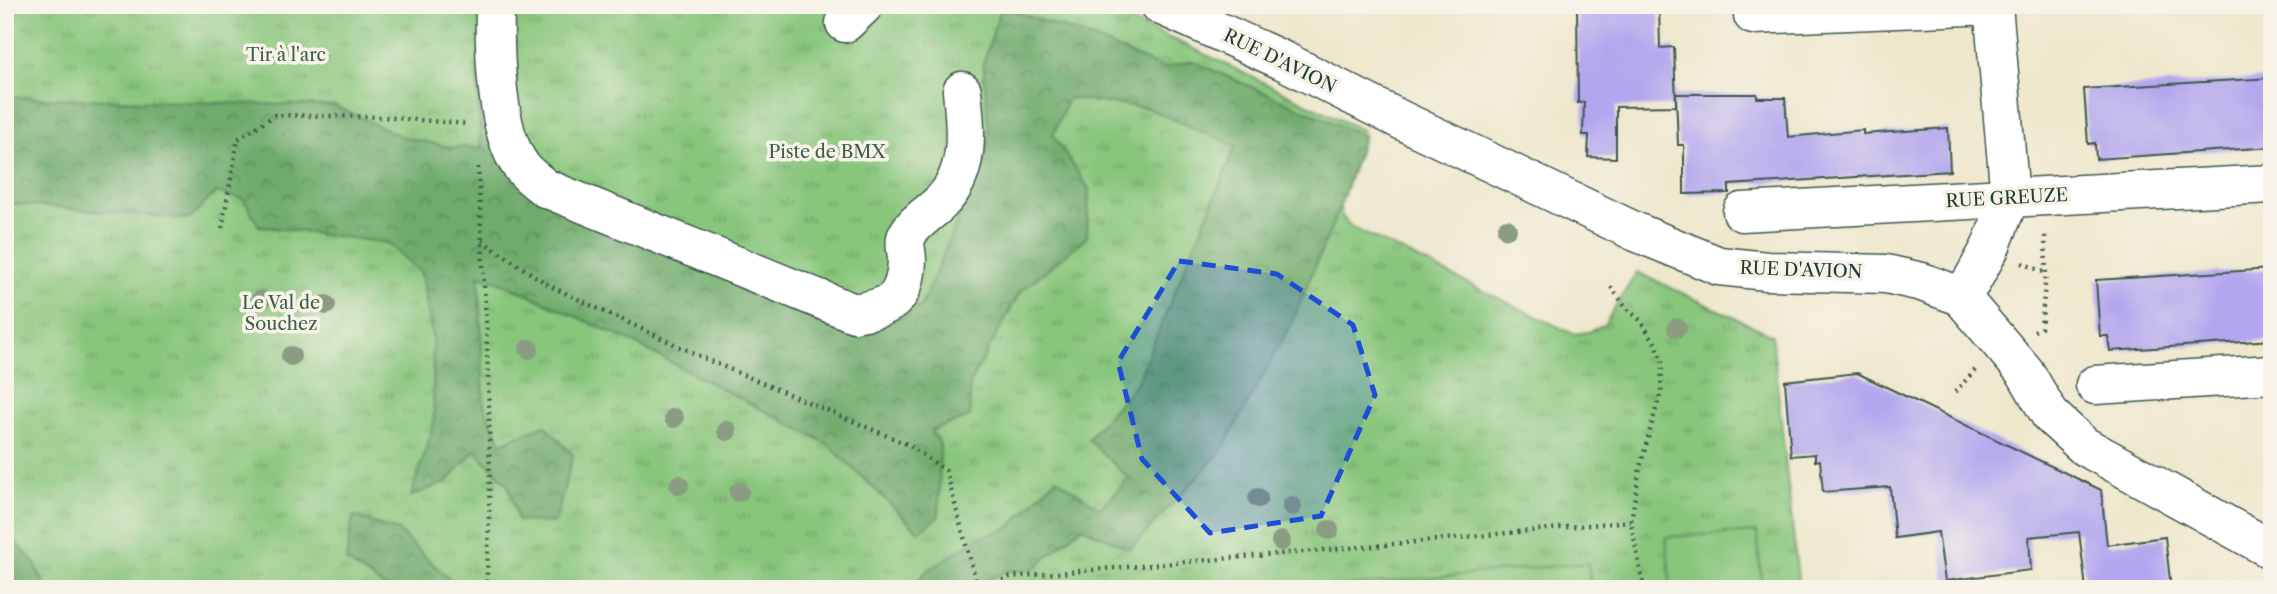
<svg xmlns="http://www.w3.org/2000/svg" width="2277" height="594" font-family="'Libre Caslon Text',serif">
	<defs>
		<pattern id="grass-tufts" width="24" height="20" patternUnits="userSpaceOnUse" patternTransform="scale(1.75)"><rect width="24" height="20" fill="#88c67c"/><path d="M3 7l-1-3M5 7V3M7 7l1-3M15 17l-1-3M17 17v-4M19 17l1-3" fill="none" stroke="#6fa266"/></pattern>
		<pattern id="forest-crowns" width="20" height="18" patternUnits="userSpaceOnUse" patternTransform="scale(1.75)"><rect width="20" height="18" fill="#6eab6c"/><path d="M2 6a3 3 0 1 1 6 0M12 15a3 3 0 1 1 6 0" fill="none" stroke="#5a8c5a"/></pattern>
	</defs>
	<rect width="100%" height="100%" fill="#f7f3e8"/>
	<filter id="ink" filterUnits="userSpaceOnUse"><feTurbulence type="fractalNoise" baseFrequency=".0143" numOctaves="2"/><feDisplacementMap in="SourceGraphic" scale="14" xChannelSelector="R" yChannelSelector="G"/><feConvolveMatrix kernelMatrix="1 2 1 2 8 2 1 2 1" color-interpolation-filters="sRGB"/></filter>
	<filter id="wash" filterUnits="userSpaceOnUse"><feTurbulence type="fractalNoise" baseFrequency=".00686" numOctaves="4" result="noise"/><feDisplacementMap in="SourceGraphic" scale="28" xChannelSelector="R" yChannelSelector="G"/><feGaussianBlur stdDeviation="1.57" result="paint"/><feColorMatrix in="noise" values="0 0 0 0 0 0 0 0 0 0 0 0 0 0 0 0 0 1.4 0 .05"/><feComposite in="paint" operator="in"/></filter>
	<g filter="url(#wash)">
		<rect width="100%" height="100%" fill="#eee7cc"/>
		<!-- grass -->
		<path fill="url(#grass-tufts)" stroke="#548258" stroke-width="2" d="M5 5H1094L1192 48 1362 130 1364 136 1340 206 1341 215 1351 227 1573 334 1589 332 1604 325 1637 272 1772 335 1799 589H5Z"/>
		<!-- forest -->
		<g fill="url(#forest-crowns)" stroke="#467450" stroke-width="2">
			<path d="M1001 7 1084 35 1163 68 1192 61 1364 136 1340 206 1292 322 1221 452 1130 549 1082 527 1032 570 1006 571 973 587V589H910L927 571 980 537 1009 528 1056 478 1100 508 1129 479 1088 439 1137 382 1236 146 1147 108 1068 98 1053 135 1089 189 1087 237 1020 292 970 383V417L931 430 940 444 939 516 919 532 828 444 630 341 498 281 479 277 484 405 501 443 545 425 573 455 555 523 518 521 508 485 475 450 447 482 411 496 434 424 432 334 421 273 388 243 259 226 244 199 216 192 190 219 5 203V97L335 106 403 137 450 147 481 148 476 64 488 62 519 174 876 326 903 317 921 306 986 155 989 133 983 64Z"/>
			<path d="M353 516 398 531 460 589H388L346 561Z"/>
			<path d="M5 532 34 562 47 589H5Z"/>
		</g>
		<!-- garden -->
		<g fill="#88c67c" stroke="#548258" stroke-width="2">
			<path d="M1757 532 1762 589H1671L1666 537Z"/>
			<path d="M1588 563 1591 589H1313Z"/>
		</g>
		<g id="blocks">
			<!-- building -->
			<g fill="#b2a6ee">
				<path d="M1577 5H1659L1660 48 1674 47 1676 106 1616 107V158L1588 157 1589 135H1583L1584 102 1578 103Z"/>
				<path d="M2272 78V147L2096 159 2095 143 2088 144 2084 89Z"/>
				<path d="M1676 94H1757V98H1785L1788 137 1863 130V134L1948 128 1950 171 1729 185V193L1684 194V145H1678Z"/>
				<path d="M2272 269V340L2110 351 2108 336H2100L2096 280Z"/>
				<path d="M1857 373 2101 490 2107 545 2165 537 2171 589H2086L2079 532 2029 537 2031 570 1945 581 1938 532 1895 538 1890 487 1823 492 1820 460 1815 461V454L1791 456 1785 381Z"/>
			</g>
		</g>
	</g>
	<g filter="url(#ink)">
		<use href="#blocks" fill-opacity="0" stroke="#3e564b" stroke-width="2"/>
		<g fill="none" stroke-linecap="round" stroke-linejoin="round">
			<defs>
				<g id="minor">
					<path d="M495 5C494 48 495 131 521 166 527 175 537 181 545 188L854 313C891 307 905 301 907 260 907 253 904 244 906 238 911 224 930 213 940 203 971 173 966 130 962 91"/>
					<path d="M1160 5 1284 61 1403 121 1636 232 1719 266 1767 271 1886 274 1922 282 1960 296 2025 372 2050 415 2084 446 2272 550"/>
					<path d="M1753 15 1993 5"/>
					<path d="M845 23 864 5"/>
					<path d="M1742 212 2272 184"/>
					<path d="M1960 296 1972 281 1990 248 2010 197 1993 5"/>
					<path d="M2095 385 2272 374"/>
				</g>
			</defs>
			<!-- minor casing -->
			<use href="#minor" stroke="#3e564b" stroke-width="41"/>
			<!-- path -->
			<g stroke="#3e564b" stroke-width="4.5" stroke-dasharray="2 5" stroke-linecap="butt">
				<path d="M478 167C485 307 495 448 486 589"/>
				<path d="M222 228 238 139 275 115 383 117 468 124"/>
				<path d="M482 241 550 286 708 360 909 445 946 471 978 589"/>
				<path d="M2022 263 2046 273"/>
				<path d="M1611 287 1627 309 1640 320 1657 346 1662 361 1661 391 1640 467 1631 521 1644 589"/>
				<path d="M2034 331 2041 328 2046 273 2045 232"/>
				<path d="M1955 392 1975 370"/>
				<path d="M983 589 1010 577 1384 545 1631 521"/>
			</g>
			<!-- minor -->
			<use href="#minor" stroke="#fff" stroke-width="38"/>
		</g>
		<!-- trees -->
		<g fill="#8a9c82">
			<circle cx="1507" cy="229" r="10"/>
			<circle cx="261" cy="300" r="10"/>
			<circle cx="326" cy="305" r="10"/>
			<circle cx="1677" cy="328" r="10"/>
			<circle cx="529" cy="349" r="10"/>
			<circle cx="291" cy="356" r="10"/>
			<circle cx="674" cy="418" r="10"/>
			<circle cx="727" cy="431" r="10"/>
			<circle cx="679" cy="485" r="10"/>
			<circle cx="739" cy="492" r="10"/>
			<circle cx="1258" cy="498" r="10"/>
			<circle cx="1292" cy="506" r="10"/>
			<circle cx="1329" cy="530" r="10"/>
			<circle cx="1281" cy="541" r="10"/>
		</g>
	</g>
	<!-- marked area -->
	<path fill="#1d4ed8" fill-opacity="0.2" stroke="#1d4ed8" stroke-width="5" stroke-dasharray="14 9" stroke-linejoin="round" d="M1179 261 1277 274 1353 325 1375 395 1321 516 1210 533 1142 459 1118 362Z"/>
	<g text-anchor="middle" stroke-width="7" stroke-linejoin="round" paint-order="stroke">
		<!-- park labels -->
		<g font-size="18" fill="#395f46" stroke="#f7f3e8">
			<text x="286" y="61">Tir à l'arc</text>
			<text x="827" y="158">Piste de BMX</text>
			<text x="281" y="309">Le Val de<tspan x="281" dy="21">Souchez</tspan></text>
		</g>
		<!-- street labels -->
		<g font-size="18" fill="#1f3d34" stroke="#f7f3e8">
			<text transform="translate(1280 61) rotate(26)" y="6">RUE D'AVION</text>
			<text transform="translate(2007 198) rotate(-3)" y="6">RUE GREUZE</text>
			<text transform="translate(1801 270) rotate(2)" y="6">RUE D'AVION</text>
		</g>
	</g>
	<!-- margin -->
	<rect width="2277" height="594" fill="none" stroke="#f7f3e8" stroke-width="28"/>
</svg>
